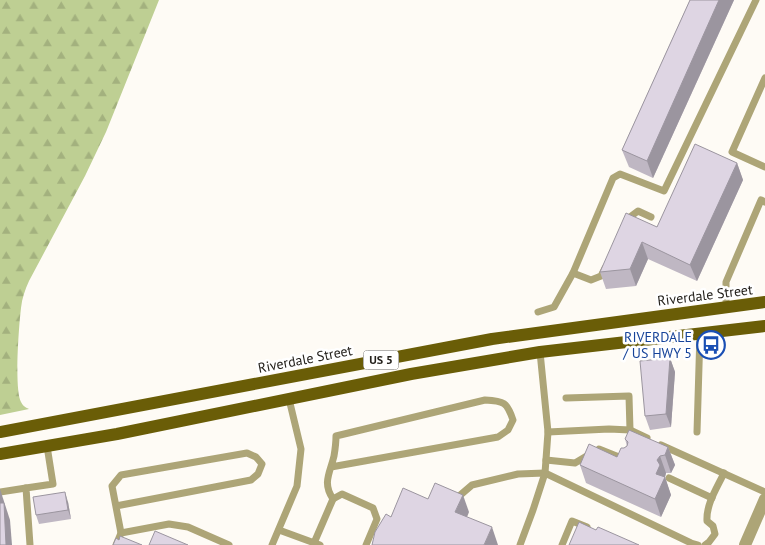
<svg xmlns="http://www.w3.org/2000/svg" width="765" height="545" font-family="'PT Sans',sans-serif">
	<defs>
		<pattern id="forest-firs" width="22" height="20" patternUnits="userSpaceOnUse" patternTransform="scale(1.25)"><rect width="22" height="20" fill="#becf93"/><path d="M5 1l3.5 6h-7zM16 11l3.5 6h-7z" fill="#a3b17e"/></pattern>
	</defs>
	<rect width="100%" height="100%" fill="#fefbf5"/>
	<!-- forest -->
	<path fill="url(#forest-firs)" d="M0 0H159L106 132 85 176 29 281C25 290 22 298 21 308 19 325 14 389 21 402 23 406 25 407 29 409L0 415Z"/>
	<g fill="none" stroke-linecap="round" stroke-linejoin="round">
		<!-- lane -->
		<g stroke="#ada577" stroke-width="7">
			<path d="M765 78 732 152 765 167"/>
			<path d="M627 222 630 217 638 211 651 217"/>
			<path d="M573 273 613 178 620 174 664 191 756 0"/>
			<path d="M726 307V282L761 200 765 202"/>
			<path d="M538 312 554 307 573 273 591 280 601 276 605 268"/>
			<path d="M540 352 548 432 609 429 630 430 647 438"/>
			<path d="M566 398 629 396 630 430"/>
			<path d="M697 432 700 333"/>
			<path d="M661 445 765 492"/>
			<path d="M599 449 624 459"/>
			<path d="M546 460 575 463 590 454"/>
			<path d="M331 467 498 437 508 430 513 420C507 402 504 401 485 400L336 436C336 443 335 450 334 456 330 473 322 483 333 499"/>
			<path d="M669 478 712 498"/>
			<path d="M0 492 26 488"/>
			<path d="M458 497 472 485 518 474 545 473 691 543 698 545"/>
			<path d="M116 506 251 480 258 474 262 464 256 457 247 453 121 475 112 486 121 533 116 545"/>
			<path d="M279 530 320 545"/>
			<path d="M121 533 169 524 188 527 229 545"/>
			<path d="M314 543 333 499 342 494 373 508 377 519 366 545"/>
			<path d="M30 545 26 488 53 484 47 446"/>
			<path d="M272 545 297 486 301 449 289 399"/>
			<path d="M520 545 533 510 545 473 548 432"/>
			<path d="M562 545 572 521 587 527"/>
			<path d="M705 545 709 542 715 534 713 526 707 521C706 504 717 488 724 473"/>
		</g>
		<!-- street -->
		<path stroke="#ada577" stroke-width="12" d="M745 545 765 499"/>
		<!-- primary -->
		<g stroke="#6a5d07" stroke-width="12">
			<path d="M0 432 492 339 765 302"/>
			<path d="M0 454 117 434 411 374 540 352 765 326"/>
		</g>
	</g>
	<!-- wall -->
	<g fill="#bfb7c3">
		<path d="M690 0H734L653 178 629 167 622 150Z"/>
		<path d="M737 163 743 180 697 281 648 259 636 286 606 289 600 272Z"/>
		<path d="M670 358 675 372 671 427 650 430 645 416Z"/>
		<path d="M625 439 668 447 675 465 671 473H666L665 477 671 495 661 517 586 483 580 465 617 457 624 448 627 446Z"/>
		<path d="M68 502 71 519 39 524 36 515Z"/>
	</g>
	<!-- shaded-wall -->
	<g fill="#9b959f">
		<path d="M719 0H734L653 178 647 161Z"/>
		<path d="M737 163 743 180 697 281 690 265Z"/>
		<path d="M642 242 648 259 636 286 630 269Z"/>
		<path d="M670 358 675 372 671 427 666 414Z"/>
		<path d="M668 447 675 465 671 473 665 455Z"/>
		<path d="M660 456 666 473 665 477 671 495 661 517 655 499 657 460Z"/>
		<path d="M0 489 10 520 12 545H6L0 503Z"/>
		<path d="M65 492 68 502 71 519 68 510Z"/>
		<path d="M463 495 469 512 462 530 455 512Z"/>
		<path d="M492 527 498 545H484Z"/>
	</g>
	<!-- building -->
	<g fill="#ded5e3" stroke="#9b959f">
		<path d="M690 0H719L647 161 622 150Z"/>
		<path d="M695 144 737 163 690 265 642 242 630 269 600 272 626 213 657 227Z"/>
		<path d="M670 358 666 414 645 416 640 361Z"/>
		<path d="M629 430 668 447 665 455 660 456 657 460 660 465 656 474 665 477 655 499 580 465 589 444 617 457 621 448H624L627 446 628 442 625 439Z"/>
		<path d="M435 483 463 495 455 512 492 527 484 545H372L375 532 386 514 391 517 403 488 428 499Z"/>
		<path d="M65 492 68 510 36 515 33 497Z"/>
		<path d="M0 503H4L6 545H0Z"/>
		<path d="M579 522 596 530 598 527 639 545H569Z"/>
		<path d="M155 531 188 545H149Z"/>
		<path d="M120 536 142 545H113L116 538 119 540Z"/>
	</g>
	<!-- icons -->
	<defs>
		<symbol id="bus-ring" viewBox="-11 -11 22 22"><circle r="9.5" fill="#fff" stroke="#1a4fb4" stroke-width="1.5"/><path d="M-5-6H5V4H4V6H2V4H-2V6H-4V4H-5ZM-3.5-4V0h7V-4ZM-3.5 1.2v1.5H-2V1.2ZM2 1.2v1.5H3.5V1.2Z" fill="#1a4fb4"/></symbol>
	</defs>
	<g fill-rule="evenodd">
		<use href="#bus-ring" x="695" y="329" width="32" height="32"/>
	</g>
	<g text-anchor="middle" stroke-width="5" stroke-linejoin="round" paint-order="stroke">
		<!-- shield labels -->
		<rect fill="#fff" stroke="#666460" stroke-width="1" x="363.5" y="350.5" width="35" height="19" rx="4"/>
		<g font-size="12" font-weight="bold" fill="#24211c">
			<text x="381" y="364">US 5</text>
		</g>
		<!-- street labels -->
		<g font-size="14" fill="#24211c" stroke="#fff">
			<text transform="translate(705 295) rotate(-7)" y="5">Riverdale Street</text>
			<text transform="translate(305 359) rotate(-11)" y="5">Riverdale Street</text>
		</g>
		<!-- transit labels -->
		<g font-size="14" fill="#164399" stroke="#fff" text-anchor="end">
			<text x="692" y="342">RIVERDALE<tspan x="692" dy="16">/ US HWY 5</tspan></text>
		</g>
	</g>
</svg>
